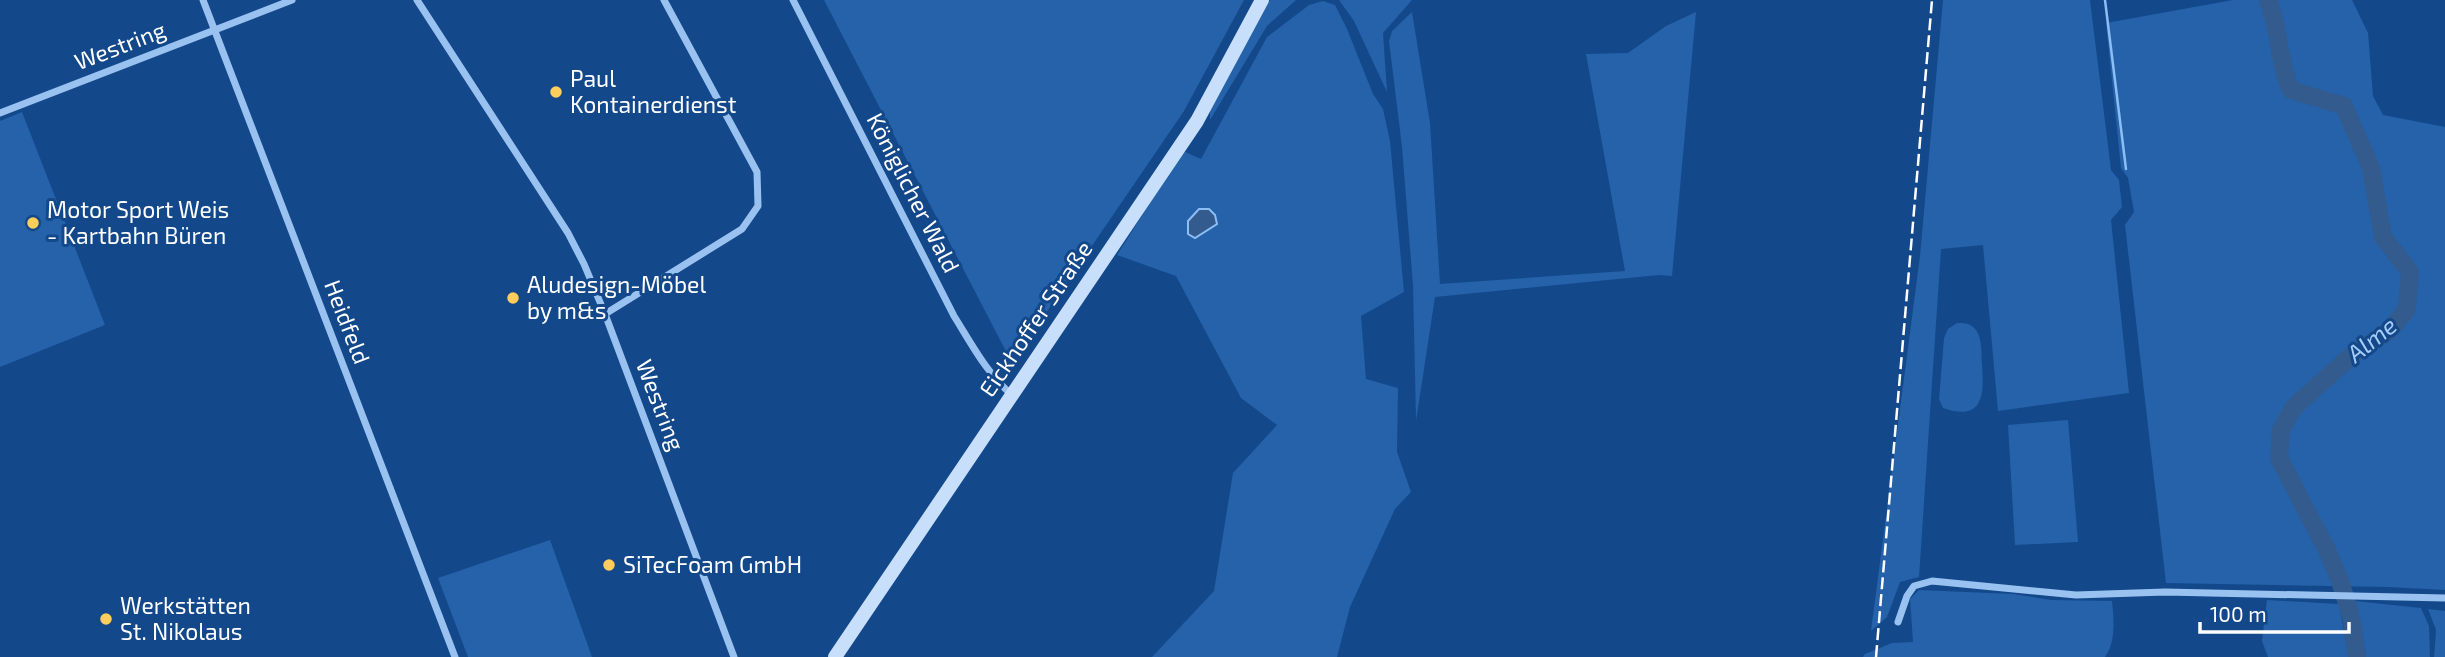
<svg xmlns="http://www.w3.org/2000/svg" width="2445" height="657" font-family="'Exo 2',sans-serif">
	<rect width="100%" height="100%" fill="#13488b"/>
	<!-- green -->
	<g fill="#2562aa">
		<path d="M824 0H1244L1184 111 1012 363Z"/>
		<path d="M1270 0H1296L1267 26 1210 120V107Z"/>
		<path d="M1339 0H1412L1383 33 1387 92 1354 21Z"/>
		<path d="M1943 0H2090L2111 170 2119 180 2122 207 2111 220 2129 393 1998 411 1983 245 1941 249 1919 577 1900 582 1887 617 1871 631 1920 256Z"/>
		<path d="M2233 0H2352L2368 33 2373 96 2383 115 2445 127V590L2387 587 2166 583 2125 225 2134 212 2128 178 2121 168 2106 23Z"/>
		<path d="M1323 1 1335 5 1347 29 1373 94 1383 109 1390 141 1404 292 1361 316 1366 379 1398 388 1397 452 1411 492 1395 509 1350 607 1337 657H1152L1214 591 1233 473 1277 425 1241 398 1176 276 1117 255 1183 151 1201 159 1267 37 1309 5Z"/>
		<path d="M1412 12 1430 123 1440 284 1625 271 1586 54 1628 53 1666 26 1696 12 1672 276 1659 275 1435 297 1416 421 1413 286 1402 147 1389 41 1392 31Z"/>
		<path d="M22 112 105 325 0 367V121Z"/>
		<path d="M1957 323C1963 323 1969 323 1973 327 1983 335 1981 353 1982 364 1984 395 1984 422 1943 408L1939 399 1944 338 1948 329Z"/>
		<path d="M2068 420 2078 542 2015 545 2008 425Z"/>
		<path d="M550 540 592 657H468L438 578Z"/>
		<path d="M1919 590 2013 594 2051 600 2112 601C2114 619 2116 642 2105 657H1863L1865 654 1892 643 1913 642 1910 599Z"/>
		<path d="M2267 600 2339 604 2349 657H2268L2262 641Z"/>
		<path d="M2355 601 2421 608 2429 626 2430 657H2366L2361 626Z"/>
		<path d="M2428 609 2445 611V657H2434L2436 630Z"/>
	</g>
	<!-- water -->
	<path fill="#335b8d" stroke="#8cbdf4" stroke-width="2" d="M1199 209H1209L1215 215 1217 224 1195 238 1188 234V221Z"/>
	<g fill="none" stroke-linecap="round" stroke-linejoin="round">
		<!-- stream -->
		<path stroke="#8cbdf4" stroke-width="2.5" d="M2105 0 2126 169"/>
		<!-- river -->
		<path stroke="#335b8d" stroke-width="18" d="M2268 0C2280 29 2278 61 2291 90L2344 106 2371 168 2383 237 2410 272 2407 309 2390 330 2351 356 2294 407 2281 430 2279 458 2326 548 2340 581 2351 616 2357 657"/>
		<!-- street -->
		<g stroke="#9ac2f0" stroke-width="7">
			<path d="M203 0 455 657"/>
			<path d="M417 0 568 233 584 264 605 314 734 657"/>
			<path d="M793 0 954 316C971 343 987 374 1012 395"/>
			<path d="M0 113 292 0"/>
			<path d="M605 314 742 229 758 206 757 172 664 0"/>
			<path d="M1898 622 1907 596 1914 586 1932 581 2076 595 2165 592 2445 598"/>
		</g>
		<!-- secondary -->
		<path stroke="#c8dffb" stroke-width="14" d="M835 657 1197 121 1262 0"/>
		<!-- rail -->
		<path stroke="#fff" stroke-width="2.5" stroke-dasharray="12 5" stroke-linecap="butt" d="M1876 657 1932 0"/>
	</g>
	<!-- markers -->
	<g fill="#ffce5a" stroke="#13488b" stroke-width="2.5">
		<circle cx="556" cy="92" r="7"/>
		<circle cx="33" cy="223" r="7"/>
		<circle cx="513" cy="298" r="7"/>
		<circle cx="609" cy="565" r="7"/>
		<circle cx="106" cy="619" r="7"/>
	</g>
	<g text-anchor="middle" stroke-width="6" stroke-linejoin="round" paint-order="stroke">
		<!-- street labels -->
		<g font-size="23" fill="#fff" stroke="#13488b">
			<text transform="translate(120 46) rotate(-21)" y="8">Westring</text>
			<text transform="translate(913 193) rotate(63)" y="8">Königlicher Wald</text>
			<text transform="translate(1036 319) rotate(-56)" y="8">Eickhoffer Straße</text>
			<text transform="translate(347 322) rotate(69)" y="8">Heidfeld</text>
			<text transform="translate(660 405) rotate(69)" y="8">Westring</text>
		</g>
		<!-- poi labels -->
		<g font-size="23" fill="#fff" stroke="#13488b" text-anchor="start">
			<text x="570" y="87">Paul<tspan x="570" dy="26">Kontainerdienst</tspan></text>
			<text x="47" y="218">Motor Sport Weis<tspan x="47" dy="26">- Kartbahn Büren</tspan></text>
			<text x="527" y="293">Aludesign-Möbel<tspan x="527" dy="26">by m&amp;s</tspan></text>
			<text x="623" y="573">SiTecFoam GmbH</text>
			<text x="120" y="614">Werkstätten<tspan x="120" dy="26">St. Nikolaus</tspan></text>
		</g>
		<!-- water labels -->
		<g font-size="24" font-style="italic" fill="#a6ccf8" stroke="#13488b">
			<text transform="translate(2372 340) rotate(-39)" y="8">Alme</text>
		</g>
	</g>
	<!-- scale -->
	<path d="M2200 622v10h149v-10" fill="none" stroke="#ffffff" stroke-width="3.5"/>
	<text x="2210" y="622" font-size="21" fill="#ffffff" stroke="#13488b" stroke-width="5" paint-order="stroke">100 m</text>
</svg>
